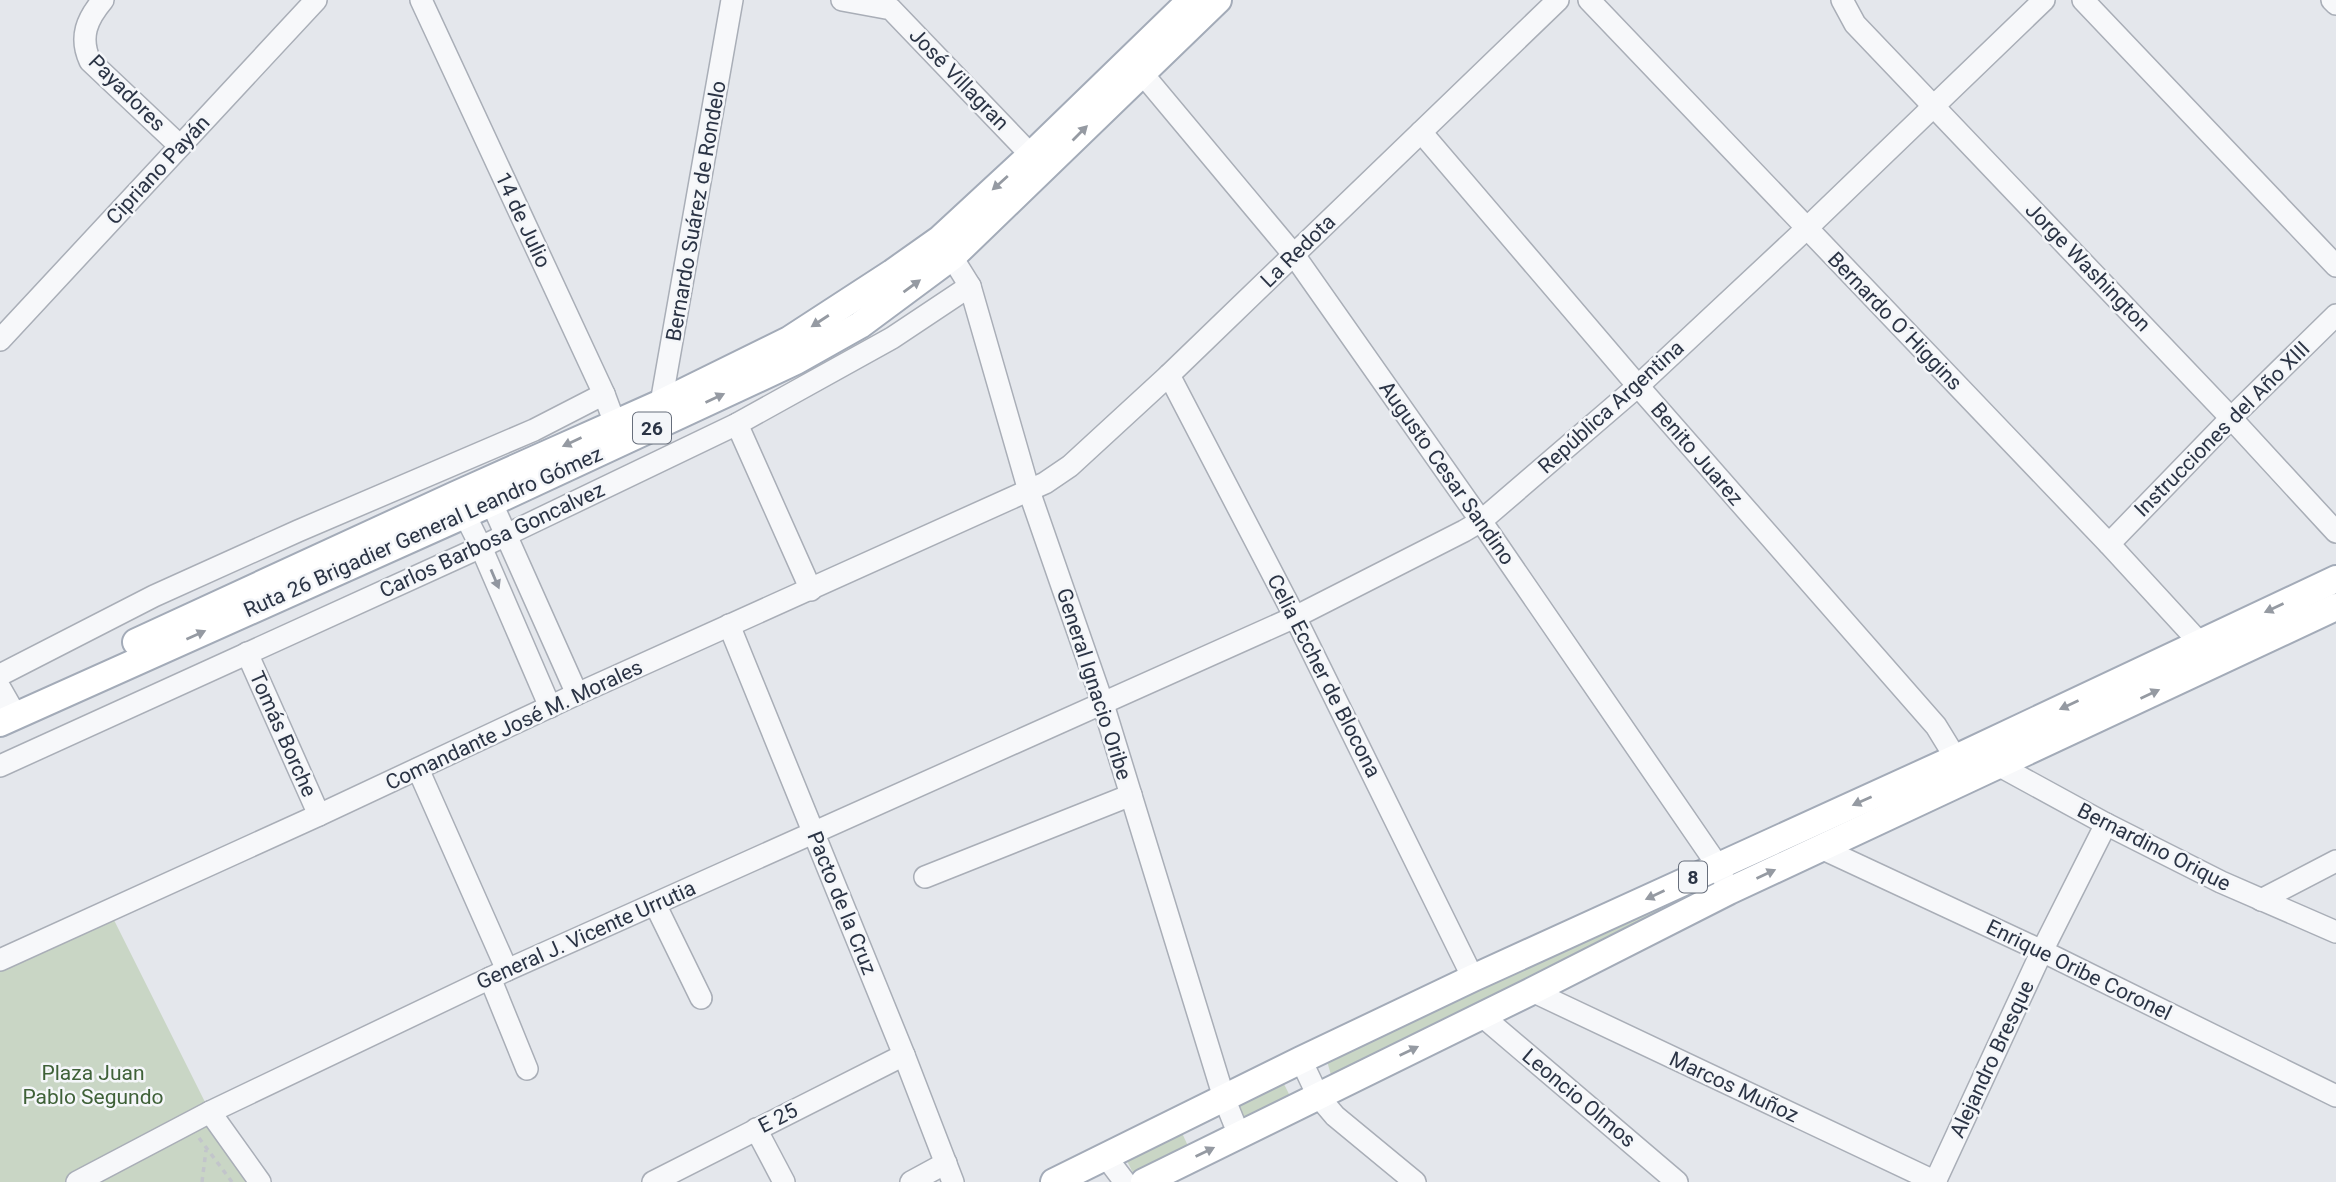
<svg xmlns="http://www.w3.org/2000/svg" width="2336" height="1182" font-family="Roboto,sans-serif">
	<rect width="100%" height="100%" fill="#e4e7ec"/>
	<!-- green -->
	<g fill="#c9d6c5">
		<path d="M1703 887 1706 892 1567 964 1331 1075 1327 1061Z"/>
		<path d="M109 910 210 1112 260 1182H0V960Z"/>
		<path d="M1284 1084 1290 1096 1240 1119 1234 1107Z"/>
		<path d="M1182 1133 1188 1146 1133 1173 1127 1161Z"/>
	</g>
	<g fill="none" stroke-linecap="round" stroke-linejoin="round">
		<defs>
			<g id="minor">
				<path d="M103 0C87 19 79 37 90 61L180 146"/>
				<path d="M421 0 604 394 620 437"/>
				<path d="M842 0 891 9 1031 155"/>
				<path d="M1589 0 2109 544 2200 643"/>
				<path d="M1842 0 1855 24 2231 418 2336 532"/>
				<path d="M2083 0 2336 266"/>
				<path d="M2332 0 2336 4"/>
				<path d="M1141 72 1294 255 1481 521 1718 866 1723 878"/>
				<path d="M1421 132 1638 386 1936 726 1963 770"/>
				<path d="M945 246 970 286 1029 491 1103 704 1224 1098 1239 1135"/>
				<path d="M0 340 316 0"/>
				<path d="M1169 375 1295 617 1473 978"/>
				<path d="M664 413 661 403 732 0"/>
				<path d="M737 424 811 590"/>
				<path d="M485 488 577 694"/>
				<path d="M459 503 481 547 550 707"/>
				<path d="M2109 544 2231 418 2336 315"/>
				<path d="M729 625 904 1055 953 1182"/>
				<path d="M247 653 319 815"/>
				<path d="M0 675 154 596 298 531 534 430 604 394"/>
				<path d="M0 688 16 716"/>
				<path d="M1992 755 1998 765 2106 824 2221 882 2336 932"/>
				<path d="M0 766 481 547 737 424 892 338 970 286"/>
				<path d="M418 769 507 970"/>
				<path d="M1821 848 2042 951 2336 1096"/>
				<path d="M925 877 1131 795"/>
				<path d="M2261 900 2336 861"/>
				<path d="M655 904 701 998"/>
				<path d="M0 960 319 815 577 694 1045 483 1070 466 1169 375 1558 0"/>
				<path d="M490 978 527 1069"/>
				<path d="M1532 991 1936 1182"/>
				<path d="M1481 1015 1677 1182"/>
				<path d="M1301 1060 1318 1096 1335 1116 1415 1182"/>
				<path d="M210 1112 260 1182"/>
				<path d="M756 1129 784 1182"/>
				<path d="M1106 1157 1125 1182"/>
				<path d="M77 1182 210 1112 507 970 1295 617 1464 531 1481 521 1638 386 1806 229 2044 0"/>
				<path d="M653 1182 904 1055"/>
				<path d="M911 1182 946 1163"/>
				<path d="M1935 1182 2042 951 2106 824"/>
			</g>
			<g id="major">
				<path d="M136 642 455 495 661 403 789 340 892 273 940 239 1031 155 1191 0"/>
				<path d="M0 723 491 503 796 361 860 325 953 256 1218 0"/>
				<path d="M1054 1182 1301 1060 1473 978 1958 757 2336 579"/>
				<path d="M1144 1182 1532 991 1729 891 2336 607"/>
			</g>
		</defs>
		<!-- minor casing -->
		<use href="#minor" stroke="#a9aeb7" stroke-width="24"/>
		<!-- major casing -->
		<use href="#major" stroke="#a3abb8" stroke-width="30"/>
		<!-- path -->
		<g stroke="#c2c5cb" stroke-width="3.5" stroke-dasharray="5 5" stroke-linecap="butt">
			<path d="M199 1138 232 1182"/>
			<path d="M202 1182 206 1150"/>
		</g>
		<!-- minor -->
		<use href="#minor" stroke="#f7f8fa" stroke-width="21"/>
		<!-- major -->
		<use href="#major" stroke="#fff" stroke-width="26"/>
	</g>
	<!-- one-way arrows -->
	<defs><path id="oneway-solid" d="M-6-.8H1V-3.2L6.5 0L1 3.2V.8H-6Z" transform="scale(1.75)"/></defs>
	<g fill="#959aa2">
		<use href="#oneway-solid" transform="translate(1080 133) rotate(-45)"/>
		<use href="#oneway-solid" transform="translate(1000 183) rotate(138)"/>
		<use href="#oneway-solid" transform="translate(912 286) rotate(-36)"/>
		<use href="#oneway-solid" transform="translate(820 321) rotate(147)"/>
		<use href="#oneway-solid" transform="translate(715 398) rotate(-25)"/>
		<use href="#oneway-solid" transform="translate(572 442) rotate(155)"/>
		<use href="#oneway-solid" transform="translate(2274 608) rotate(155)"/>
		<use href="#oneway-solid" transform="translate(196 635) rotate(-24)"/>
		<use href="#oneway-solid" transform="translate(2150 694) rotate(-25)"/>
		<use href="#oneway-solid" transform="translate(2069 705) rotate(155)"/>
		<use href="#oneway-solid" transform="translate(1862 801) rotate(156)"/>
		<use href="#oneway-solid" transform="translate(1766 874) rotate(-25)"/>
		<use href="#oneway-solid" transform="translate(1655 895) rotate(155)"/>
		<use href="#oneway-solid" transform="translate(1409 1051) rotate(-26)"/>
		<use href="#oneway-solid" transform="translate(1205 1152) rotate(-26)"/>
	</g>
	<use fill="#9196a0" href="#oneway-solid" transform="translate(495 579) rotate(67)"/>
	<g text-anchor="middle" stroke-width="5" stroke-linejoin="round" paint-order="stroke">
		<!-- shield labels -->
		<g fill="#f4f6f9" stroke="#676e7b" stroke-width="2">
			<rect x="633" y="412.5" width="38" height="31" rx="5"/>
			<rect x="1679" y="861.5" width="28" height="31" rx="5"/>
		</g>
		<g font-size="19" font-weight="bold" fill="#2b3445">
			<text x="652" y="435">26</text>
			<text x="1693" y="884">8</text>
		</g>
		<!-- street labels -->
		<g font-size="21" fill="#2b3445" stroke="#f4f6f9">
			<text transform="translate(959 79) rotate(46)" y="7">José Villagran</text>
			<text transform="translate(127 93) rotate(45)" y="7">Payadores</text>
			<text transform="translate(158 170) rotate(-47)" y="7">Cipriano Payán</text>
			<text transform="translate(696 211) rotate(-80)" y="7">Bernardo Suárez de Rondelo</text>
			<text transform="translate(523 220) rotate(65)" y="7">14 de Julio</text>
			<text transform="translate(1298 251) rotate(-44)" y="7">La Redota</text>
			<text transform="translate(2088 267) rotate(46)" y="7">Jorge Washington</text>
			<text transform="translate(1895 321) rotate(46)" y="7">Bernardo O´Higgins</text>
			<text transform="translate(1611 407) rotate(-42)" y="7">República Argentina</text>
			<text transform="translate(2222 429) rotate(-45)" y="7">Instrucciones del Año XIII</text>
			<text transform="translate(1697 454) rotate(49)" y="7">Benito Juarez</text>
			<text transform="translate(1447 473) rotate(55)" y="7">Augusto Cesar Sandino</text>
			<text transform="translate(423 532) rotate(-24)" y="7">Ruta 26 Brigadier General Leandro Gómez</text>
			<text transform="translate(492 540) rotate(-25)" y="7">Carlos Barbosa Goncalvez</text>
			<text transform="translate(1324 676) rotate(63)" y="7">Celia Eccher de Blocona</text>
			<text transform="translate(1094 684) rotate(72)" y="7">General Ignacio Oribe</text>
			<text transform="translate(514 725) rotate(-25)" y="7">Comandante José M. Morales</text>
			<text transform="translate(283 734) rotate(66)" y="7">Tomás Borche</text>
			<text transform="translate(2154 847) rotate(27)" y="7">Bernardino Orique</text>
			<text transform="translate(842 903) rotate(68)" y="7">Pacto de la Cruz</text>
			<text transform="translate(586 935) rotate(-24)" y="7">General J. Vicente Urrutia</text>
			<text transform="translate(2079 970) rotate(26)" y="7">Enrique Oribe Coronel</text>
			<text transform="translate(1992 1059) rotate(-65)" y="7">Alejandro Bresque</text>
			<text transform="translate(1734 1087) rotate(25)" y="7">Marcos Muñoz</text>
			<text transform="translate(1579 1098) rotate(40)" y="7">Leoncio Olmos</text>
			<text transform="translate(778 1118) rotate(-27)" y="7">E 25</text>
		</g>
		<!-- park labels -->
		<g font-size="21" fill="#3f6138" stroke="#f4f6f9">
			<text x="93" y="1080">Plaza Juan<tspan x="93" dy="24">Pablo Segundo</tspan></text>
		</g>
	</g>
</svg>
